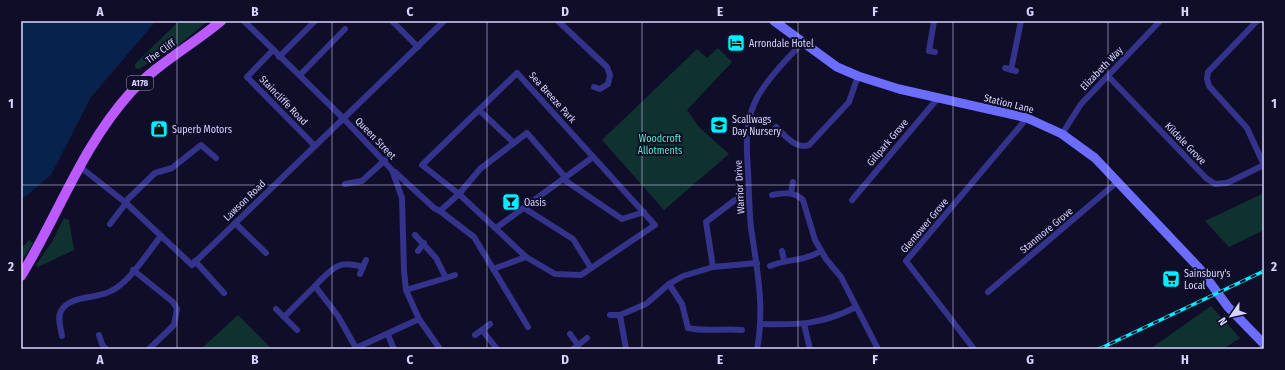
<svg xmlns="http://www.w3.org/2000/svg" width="1285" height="370" font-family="'Fira Sans Condensed',sans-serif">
	<rect width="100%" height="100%" fill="#100d28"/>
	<!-- green -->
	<g fill="#0f3230">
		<path d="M179 21H208L180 44 139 69 135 68V64Z"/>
		<path d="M718 48 732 62 687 110 699 127 729 154 664 210 602 140 697 49 707 58Z"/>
		<path d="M1264 193V230L1229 247 1205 221Z"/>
		<path d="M64 218 69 220 74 250 38 267 36 265 52 242Z"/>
		<path d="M29 240 33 243 21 262V249Z"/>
		<path d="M1211 306 1240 338 1223 349H1150Z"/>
		<path d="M238 315 272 349H201Z"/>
	</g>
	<!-- water -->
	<path fill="#07234d" d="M21 21H156L91 97 51 175 21 200Z"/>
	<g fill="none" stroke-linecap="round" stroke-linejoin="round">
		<!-- street -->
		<g stroke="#33338b" stroke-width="6">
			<path d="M244 21 344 119 392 170 402 198 404 271 406 290 419 319 440 349"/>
			<path d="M392 21 418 47"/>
			<path d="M558 21 607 67 610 75 608 84 600 89 594 87"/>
			<path d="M934 21 929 51 935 52"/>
			<path d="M1257 21 1208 72 1207 79 1209 86 1247 128 1264 165"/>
			<path d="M273 50 247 77 315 146"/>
			<path d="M279 57 315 21"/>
			<path d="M1005 68 1016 71"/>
			<path d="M1011 70 1021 21"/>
			<path d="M517 73 655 225 581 275 555 274 526 257 459 194 422 165Z"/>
			<path d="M300 75 345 29"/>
			<path d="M1108 76 1206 178 1215 184 1227 183 1264 165"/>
			<path d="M479 110 514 143"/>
			<path d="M776 127C785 135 796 150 809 145L849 102 858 76"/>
			<path d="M1062 134 1081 104 1160 21"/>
			<path d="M79 166 126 203 192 265 444 21"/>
			<path d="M395 172 434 208 440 211 459 194 480 169 527 133 565 177"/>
			<path d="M563 179 622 219 644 212"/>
			<path d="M345 184 362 181 385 160"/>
			<path d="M791 193 793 182"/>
			<path d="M772 195C784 193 794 191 803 200L815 240 826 259 841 277 878 349"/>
			<path d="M852 200 938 98"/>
			<path d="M125 202 155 173 172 168 201 145 216 158"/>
			<path d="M524 208 573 239 591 268"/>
			<path d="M440 211 474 237 528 327"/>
			<path d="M235 223 266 253"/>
			<path d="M110 224 126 203"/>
			<path d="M496 228 593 157"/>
			<path d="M418 251 424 243"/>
			<path d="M782 251 784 260"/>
			<path d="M195 261 224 293"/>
			<path d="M770 266C790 258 802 262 821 251"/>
			<path d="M363 267C337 259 332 269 315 286L338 316 356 348 419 319"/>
			<path d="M713 267 757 263"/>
			<path d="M493 269 526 257"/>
			<path d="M133 270 173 302 177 309 174 325 149 349"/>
			<path d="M360 274 366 260"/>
			<path d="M446 278 455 275"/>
			<path d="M669 284 682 304 688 328C706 332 724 328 742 330"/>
			<path d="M406 290 446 278 436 258 415 235"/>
			<path d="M988 292 1117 182"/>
			<path d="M276 309 284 317"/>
			<path d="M610 315H620"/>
			<path d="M760 324C798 325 821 325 856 307"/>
			<path d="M804 324 810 349"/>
			<path d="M297 330 284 317 315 286"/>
			<path d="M482 330 497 349"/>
			<path d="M570 334 578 345"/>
			<path d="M99 335 102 344 106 349"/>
			<path d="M388 335 394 349"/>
			<path d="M475 335 490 324"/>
			<path d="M62 336C61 329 57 318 61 311 69 295 97 299 111 291 130 282 148 252 161 236"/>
			<path d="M573 349 587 338"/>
			<path d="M626 349 620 315 646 304 669 284 683 276 713 267 706 222 735 200"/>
			<path d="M757 349C765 308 757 268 751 228 749 209 749 189 748 170 746 144 745 119 758 96 770 76 787 59 803 42"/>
			<path d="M974 349 906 261 1027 118"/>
		</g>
		<!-- secondary -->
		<path stroke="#6b6dff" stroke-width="9" d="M774 21 837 67 858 76 899 89 1027 118 1062 134 1095 158 1200 269 1228 307 1264 344"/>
		<!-- primary -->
		<path stroke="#bb5bff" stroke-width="10" d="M21 276C58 216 82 146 131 92 157 64 191 46 221 21"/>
		<defs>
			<path id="rail" d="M1099 349 1264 271"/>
		</defs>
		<!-- rail casing -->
		<use href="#rail" stroke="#00efff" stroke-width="3.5"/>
		<!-- rail -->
		<use href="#rail" stroke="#100d28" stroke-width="2" stroke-dasharray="6" stroke-linecap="butt"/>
	</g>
	<!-- grid -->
	<path fill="none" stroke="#d7d4ff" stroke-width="1" stroke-opacity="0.55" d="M177 21V349M332 21V349M487 21V349M642 21V349M798 21V349M953 21V349M1108 21V349M21 185H1264"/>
	<!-- icons -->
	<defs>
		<symbol id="hotel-square" viewBox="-11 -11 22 22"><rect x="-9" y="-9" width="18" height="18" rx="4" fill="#00efff" stroke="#100d28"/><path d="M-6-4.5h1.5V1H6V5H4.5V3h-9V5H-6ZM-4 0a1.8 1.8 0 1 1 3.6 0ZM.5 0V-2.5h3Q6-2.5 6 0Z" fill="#111"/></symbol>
		<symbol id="school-square" viewBox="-11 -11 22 22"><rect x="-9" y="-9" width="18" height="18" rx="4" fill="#00efff" stroke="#100d28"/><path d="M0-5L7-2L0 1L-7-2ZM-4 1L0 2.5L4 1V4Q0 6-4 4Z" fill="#111"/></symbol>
		<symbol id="shop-square" viewBox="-11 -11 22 22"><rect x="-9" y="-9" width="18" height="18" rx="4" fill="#00efff" stroke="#100d28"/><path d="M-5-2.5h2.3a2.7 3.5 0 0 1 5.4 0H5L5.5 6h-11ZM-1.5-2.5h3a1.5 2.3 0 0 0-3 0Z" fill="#111"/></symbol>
		<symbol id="bar-square" viewBox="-11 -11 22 22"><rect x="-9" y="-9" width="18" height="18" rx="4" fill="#00efff" stroke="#100d28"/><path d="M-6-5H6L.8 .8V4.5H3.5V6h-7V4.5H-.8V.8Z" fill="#111"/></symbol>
		<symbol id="supermarket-square" viewBox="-11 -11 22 22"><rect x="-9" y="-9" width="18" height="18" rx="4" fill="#00efff" stroke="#100d28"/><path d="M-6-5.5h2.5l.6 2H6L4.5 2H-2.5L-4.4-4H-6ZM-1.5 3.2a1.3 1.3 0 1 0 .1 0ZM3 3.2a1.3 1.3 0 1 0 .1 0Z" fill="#111"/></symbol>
	</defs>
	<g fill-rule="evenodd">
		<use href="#hotel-square" x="726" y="33" width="20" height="20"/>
		<use href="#school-square" x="709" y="115" width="20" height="20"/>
		<use href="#shop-square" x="149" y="119" width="20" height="20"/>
		<use href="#bar-square" x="501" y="192" width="20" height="20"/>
		<use href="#supermarket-square" x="1161" y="269" width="20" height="20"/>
	</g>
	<g text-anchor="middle" stroke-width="4" stroke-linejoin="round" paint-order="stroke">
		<!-- shield labels -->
		<rect fill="#100d28" stroke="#9b98be" stroke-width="1" x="127" y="76" width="26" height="14" rx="3"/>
		<g font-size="9" font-weight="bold" fill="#d7d4ff">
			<text x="140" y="86">A178</text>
		</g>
		<!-- poi labels -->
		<g font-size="10" fill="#d7d4ff" stroke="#100d28" text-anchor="start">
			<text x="749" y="47">Arrondale Hotel</text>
			<text x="732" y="123">Scallwags<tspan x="732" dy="12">Day Nursery</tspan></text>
			<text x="172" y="133">Superb Motors</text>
			<text x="524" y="206">Oasis</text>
			<text x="1184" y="277">Sainsbury's<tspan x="1184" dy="12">Local</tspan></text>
		</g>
		<!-- street labels -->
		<g font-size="10" fill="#d7d4ff" stroke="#100d28">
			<text transform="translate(160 51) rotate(-36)" y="4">The Cliff</text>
			<text transform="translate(1101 68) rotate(-46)" y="4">Elizabeth Way</text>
			<text transform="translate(553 97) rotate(48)" y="4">Sea Breeze Park</text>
			<text transform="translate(284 100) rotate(46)" y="4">Staincliffe Road</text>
			<text transform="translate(1009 103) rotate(14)" y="4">Station Lane</text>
			<text transform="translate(376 138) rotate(46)" y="4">Queen Street</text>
			<text transform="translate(887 142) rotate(-50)" y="4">Gillpark Grove</text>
			<text transform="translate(1186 143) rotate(46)" y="4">Kildale Grove</text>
			<text transform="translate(739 187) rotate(-93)" y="4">Warrior Drive</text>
			<text transform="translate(244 200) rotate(-44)" y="4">Lawson Road</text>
			<text transform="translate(924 225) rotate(-50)" y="4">Glentower Grove</text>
			<text transform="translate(1046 230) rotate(-40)" y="4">Stanmore Grove</text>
		</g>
		<!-- park labels -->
		<g font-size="10" fill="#53ecbf" stroke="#100d28">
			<text x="660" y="142">Woodcroft<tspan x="660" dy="12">Allotments</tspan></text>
		</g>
	</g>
	<!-- border -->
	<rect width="1285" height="370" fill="none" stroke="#100d28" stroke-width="44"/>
	<!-- north arrow -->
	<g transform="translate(1231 316) rotate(236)" stroke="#100d28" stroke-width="3" paint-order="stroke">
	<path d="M0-3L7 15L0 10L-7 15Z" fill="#d7d4ff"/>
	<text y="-6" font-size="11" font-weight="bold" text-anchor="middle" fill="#d7d4ff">N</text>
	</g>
	<rect x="22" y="22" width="1241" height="326" fill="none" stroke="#d7d4ff" stroke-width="1.5"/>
	<g font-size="13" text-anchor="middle" font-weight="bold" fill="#d7d4ff">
		<text x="100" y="16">A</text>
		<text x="255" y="16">B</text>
		<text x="410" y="16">C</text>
		<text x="565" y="16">D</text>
		<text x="720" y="16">E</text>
		<text x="875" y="16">F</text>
		<text x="1030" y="16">G</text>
		<text x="1185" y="16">H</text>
		<text x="11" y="108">1</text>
		<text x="1274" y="108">1</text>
		<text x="11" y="271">2</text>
		<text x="1274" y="271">2</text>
		<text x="100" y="364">A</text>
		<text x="255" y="364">B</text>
		<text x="410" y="364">C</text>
		<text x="565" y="364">D</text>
		<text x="720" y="364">E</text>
		<text x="875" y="364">F</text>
		<text x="1030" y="364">G</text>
		<text x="1185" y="364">H</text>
	</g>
</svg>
